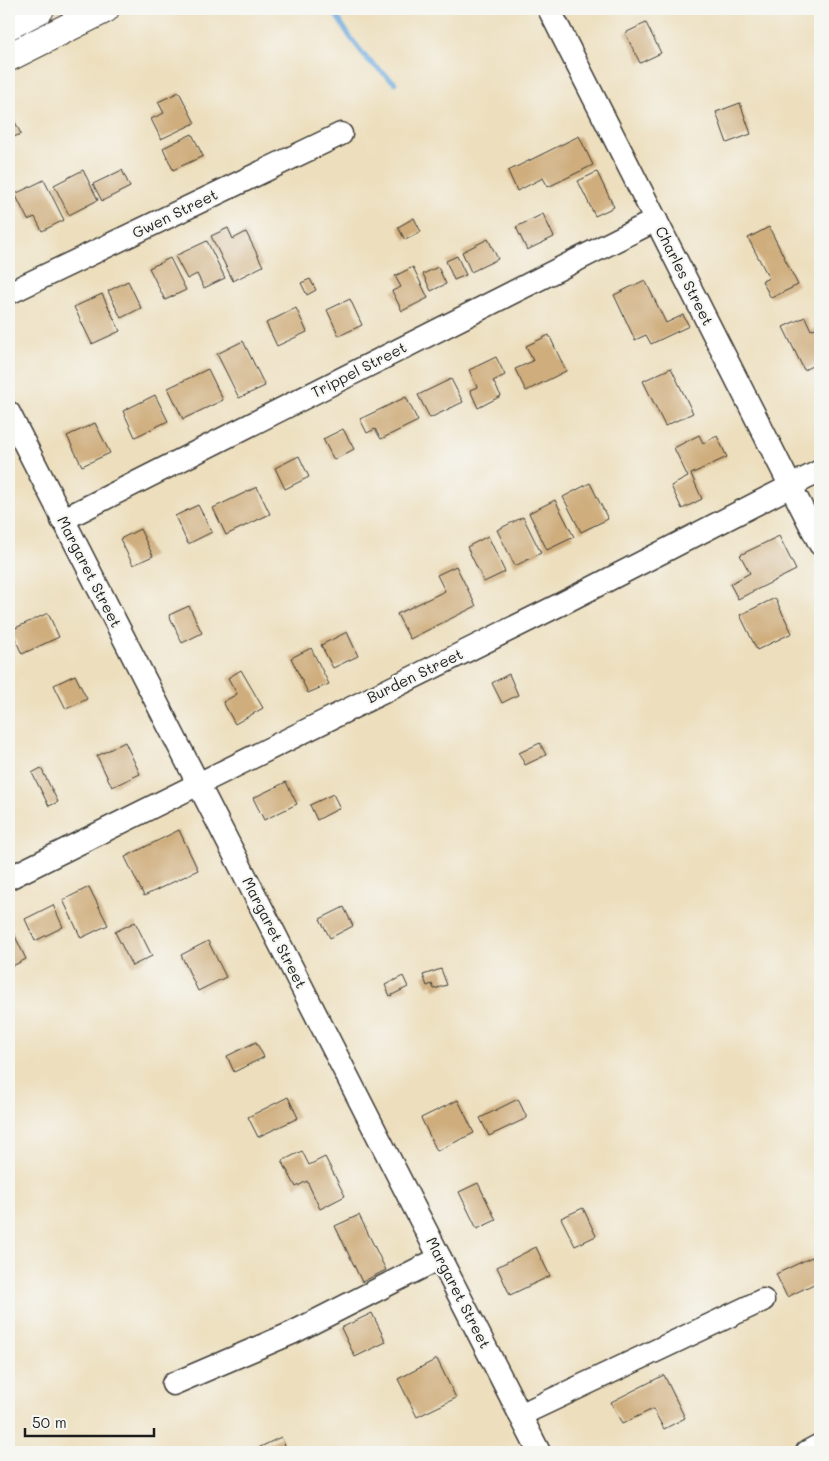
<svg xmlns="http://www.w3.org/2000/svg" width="829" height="1461" font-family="Mali,sans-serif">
	<rect width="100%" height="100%" fill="#f6f6f2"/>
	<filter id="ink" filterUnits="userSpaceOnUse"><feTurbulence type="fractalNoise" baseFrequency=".02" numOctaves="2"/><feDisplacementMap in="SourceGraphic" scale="10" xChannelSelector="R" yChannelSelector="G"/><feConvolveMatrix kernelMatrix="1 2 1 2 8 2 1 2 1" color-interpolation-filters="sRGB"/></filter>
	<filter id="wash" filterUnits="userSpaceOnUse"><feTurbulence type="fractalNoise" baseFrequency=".0096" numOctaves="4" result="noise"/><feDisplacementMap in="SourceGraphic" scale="20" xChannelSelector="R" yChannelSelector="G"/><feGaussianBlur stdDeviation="1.12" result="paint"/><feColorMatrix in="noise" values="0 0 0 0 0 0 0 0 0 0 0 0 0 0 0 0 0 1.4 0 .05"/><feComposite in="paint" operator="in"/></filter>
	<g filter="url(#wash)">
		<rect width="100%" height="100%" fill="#eddfbe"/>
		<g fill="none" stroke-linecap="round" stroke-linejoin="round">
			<!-- stream -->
			<path stroke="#6aa9dd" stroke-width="5" d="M332 9 350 37 368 60 395 83"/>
		</g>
		<g id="blocks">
			<!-- building -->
			<g fill="#cfad7d">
				<path d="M646 23 661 53 640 63 625 33Z"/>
				<path d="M179 92 195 123 161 139 151 119 164 113 158 102Z"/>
				<path d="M740 103 751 134 727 143 716 112Z"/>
				<path d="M9 110 21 134 9 139Z"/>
				<path d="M192 134 203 156 173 170 163 148Z"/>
				<path d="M579 136 593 165 548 187 543 178 517 191 508 171Z"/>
				<path d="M83 170 98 200 69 215 54 185Z"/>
				<path d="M122 170 130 187 102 201 93 184Z"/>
				<path d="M597 172 614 207 595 216 578 181Z"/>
				<path d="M44 180 64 220 42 231 35 217 28 220 15 194Z"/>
				<path d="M543 214 554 237 527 250 516 227Z"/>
				<path d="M414 218 421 232 405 240 398 227Z"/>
				<path d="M769 227 798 285 771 298 762 281 769 278 748 238Z"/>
				<path d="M228 228 233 239 246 232 263 266 233 281 211 236Z"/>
				<path d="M488 239 498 259 471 272 462 252Z"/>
				<path d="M207 241 225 278 204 288 197 274 187 279 175 256Z"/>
				<path d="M457 256 466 275 454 280 446 261Z"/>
				<path d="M170 258 186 290 165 300 149 268Z"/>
				<path d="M413 267 428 298 402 311 392 291 401 287 395 276Z"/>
				<path d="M438 267 446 284 431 291 423 274Z"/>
				<path d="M310 279 316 290 307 295 301 283Z"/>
				<path d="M645 280 666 323 683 315 689 326 651 344 646 335 635 340 614 295Z"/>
				<path d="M128 281 141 308 121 318 108 291Z"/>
				<path d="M102 294 120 331 92 344 74 307Z"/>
				<path d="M350 299 362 325 339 336 327 310Z"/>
				<path d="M296 308 307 332 277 346 266 323Z"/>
				<path d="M805 317 811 330 818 327 820 331V362L804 370 783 327Z"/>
				<path d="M549 335 566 371 526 391 515 369 533 361 526 346Z"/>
				<path d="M243 341 265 386 239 398 217 354Z"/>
				<path d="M496 357 505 375 493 381 501 396 478 408 470 390 477 387 469 370Z"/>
				<path d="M671 368 693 413 665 426 643 381Z"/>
				<path d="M208 369 223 400 183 419 168 388Z"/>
				<path d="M451 379 463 402 430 418 418 395Z"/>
				<path d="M155 395 168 421 135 437 123 411Z"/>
				<path d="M406 397 418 421 381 439 375 429 367 433 360 419Z"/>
				<path d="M95 423 110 453 82 466 67 436Z"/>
				<path d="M343 429 354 449 334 460 323 439Z"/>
				<path d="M699 435 703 443 717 436 727 457 691 474 702 499 682 509 671 486 688 477 674 448Z"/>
				<path d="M299 456 309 477 285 489 275 468Z"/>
				<path d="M590 483 608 519 581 532 563 497Z"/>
				<path d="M257 487 270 514 226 535 213 508Z"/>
				<path d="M555 500 574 537 547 550 529 513Z"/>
				<path d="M198 505 212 532 188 544 175 516Z"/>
				<path d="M523 517 541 553 515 566 497 530Z"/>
				<path d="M140 529 153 556 133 565 120 539Z"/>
				<path d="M488 536 505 572 484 582 467 547Z"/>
				<path d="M779 536 796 570 738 599 730 584 750 573 740 555Z"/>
				<path d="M456 566 476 606 410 639 397 614 445 591 437 575Z"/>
				<path d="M775 598 792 633 757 650 740 615Z"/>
				<path d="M189 606 202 633 182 643 169 615Z"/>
				<path d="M48 613 59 637 22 654 11 630Z"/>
				<path d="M347 632 358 656 333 668 321 645Z"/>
				<path d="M311 648 329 684 308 693 291 658Z"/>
				<path d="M241 670 263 708 235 724 223 702 237 694 228 678Z"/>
				<path d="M509 674 518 695 502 703 492 683Z"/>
				<path d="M75 675 87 699 66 709 54 685Z"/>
				<path d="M125 742 140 774 112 787 97 756Z"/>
				<path d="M540 743 546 755 525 765 519 753Z"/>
				<path d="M41 768 58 802 49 806 32 773Z"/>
				<path d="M286 782 297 804 264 820 253 798Z"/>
				<path d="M333 794 340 808 317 820 310 805Z"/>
				<path d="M179 830 198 870 144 896 125 857Z"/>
				<path d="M89 887 108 925 81 938 63 900Z"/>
				<path d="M53 905 63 927 35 941 25 919Z"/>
				<path d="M344 907 353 926 330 938 320 919Z"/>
				<path d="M135 922 152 956 132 966 115 932Z"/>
				<path d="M11 928 26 959 9 968V929Z"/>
				<path d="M208 941 226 977 198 991 181 955Z"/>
				<path d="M441 969 447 985 434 989 432 984 427 986 423 975Z"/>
				<path d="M403 976 408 987 390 996 385 985Z"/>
				<path d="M256 1042 264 1057 234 1072 227 1056Z"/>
				<path d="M288 1097 298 1118 258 1137 248 1117Z"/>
				<path d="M518 1099 527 1118 489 1136 480 1118Z"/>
				<path d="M458 1100 474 1133 437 1151 421 1118Z"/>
				<path d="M302 1151 309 1165 325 1157 345 1196 320 1209 307 1181 296 1187 282 1161Z"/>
				<path d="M478 1183 496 1220 477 1229 459 1192Z"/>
				<path d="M583 1208 596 1236 575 1246 561 1218Z"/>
				<path d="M359 1215 386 1270 362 1282 335 1226Z"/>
				<path d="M536 1247 550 1276 510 1295 497 1267Z"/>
				<path d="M812 1257 820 1274V1281L787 1297 776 1274Z"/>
				<path d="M372 1313 386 1342 355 1357 341 1328Z"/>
				<path d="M437 1359 456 1398 417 1417 398 1379Z"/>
				<path d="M664 1375 685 1418 664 1429 653 1409 622 1424 611 1402Z"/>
				<path d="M281 1437 288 1452H250Z"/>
			</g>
		</g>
	</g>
	<g filter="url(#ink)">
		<use href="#blocks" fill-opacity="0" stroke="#3b3934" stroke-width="1"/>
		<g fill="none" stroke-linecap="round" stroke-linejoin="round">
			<defs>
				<g id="minor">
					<path d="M549 9 820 544"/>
					<path d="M9 293 341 134"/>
					<path d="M9 413 539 1452"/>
					<path d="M62 520 656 220"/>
					<path d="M9 878 561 604 820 471"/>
					<path d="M173 1384 292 1333 440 1258"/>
					<path d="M520 1415 763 1300"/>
					<path d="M807 1452 820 1445"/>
				</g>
				<g id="major">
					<path d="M9 25 40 9"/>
					<path d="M9 57 105 9"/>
				</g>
			</defs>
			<!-- minor casing -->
			<use href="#minor" stroke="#3b3934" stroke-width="25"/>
			<!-- major casing -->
			<use href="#major" stroke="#3b3934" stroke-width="30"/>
			<!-- minor -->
			<use href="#minor" stroke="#fff" stroke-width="22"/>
			<!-- major -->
			<use href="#major" stroke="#fff" stroke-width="28"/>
		</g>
	</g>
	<g text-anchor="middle" stroke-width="4.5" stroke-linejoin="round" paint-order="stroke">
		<!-- street labels -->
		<g font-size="15" fill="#1c1c1c" stroke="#f6f6f2">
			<text transform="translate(175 214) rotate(-26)" y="5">Gwen Street</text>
			<text transform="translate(684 276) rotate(63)" y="5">Charles Street</text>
			<text transform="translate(359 370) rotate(-27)" y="5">Trippel Street</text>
			<text transform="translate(89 572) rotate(63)" y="5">Margaret Street</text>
			<text transform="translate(415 676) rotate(-26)" y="5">Burden Street</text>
			<text transform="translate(274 933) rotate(63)" y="5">Margaret Street</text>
			<text transform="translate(458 1293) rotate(63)" y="5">Margaret Street</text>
		</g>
	</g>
	<!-- margin -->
	<rect width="829" height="1461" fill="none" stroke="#f6f6f2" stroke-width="30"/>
	<!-- scale -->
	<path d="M25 1428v8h129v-8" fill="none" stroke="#1c1c1c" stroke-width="2.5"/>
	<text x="32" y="1428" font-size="15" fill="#1c1c1c" stroke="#f6f6f2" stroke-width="4" paint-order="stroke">50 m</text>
</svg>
